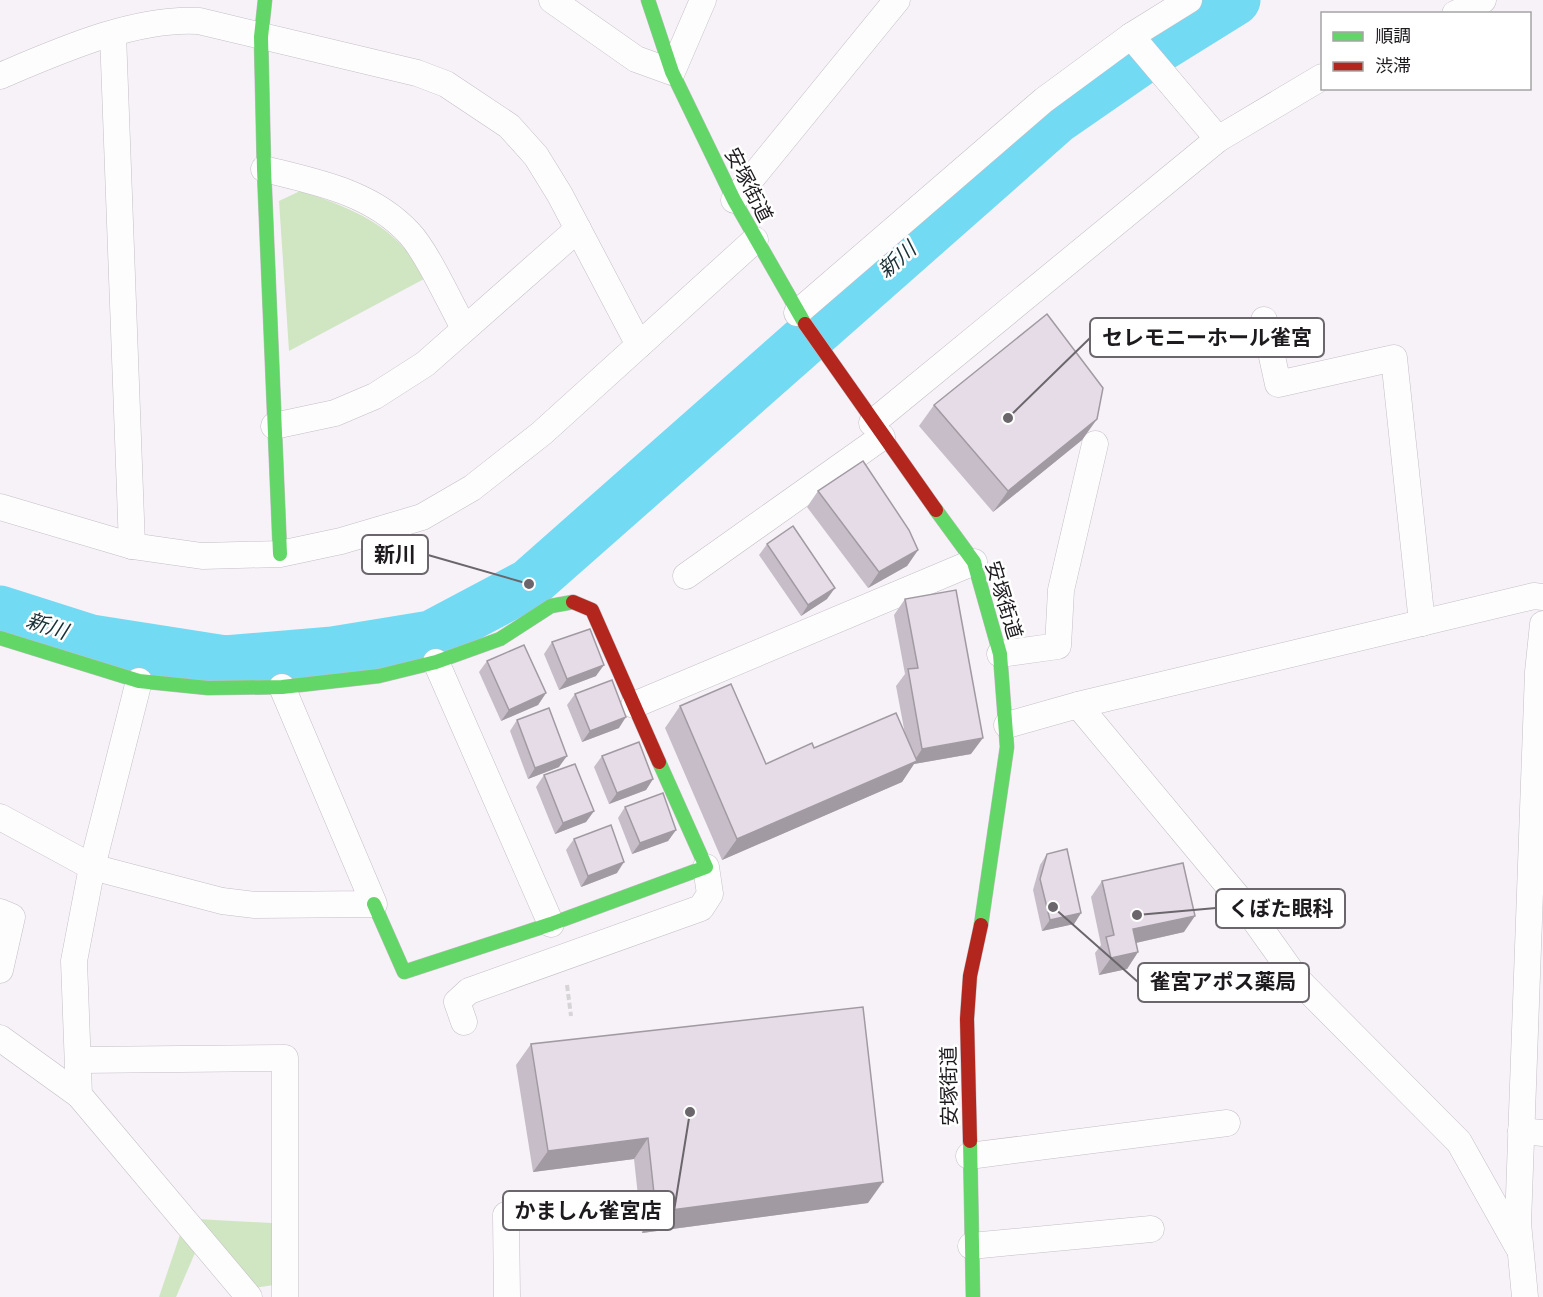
<svg xmlns="http://www.w3.org/2000/svg" width="1543" height="1297" font-family="'Nunito Sans','Noto Sans JP',sans-serif">
	<rect width="100%" height="100%" fill="#f7f2f8"/>
	<!-- green -->
	<g fill="#d0e6c3">
		<path d="M300 191C337 203 377 217 404 248 412 257 418 269 424 279L289 351 279 201Z"/>
		<path d="M197 1219 272 1223 274 1285 254 1288Z"/>
		<path d="M181 1232 195 1253 176 1297H159Z"/>
	</g>
	<g fill="none" stroke-linecap="round" stroke-linejoin="round">
		<!-- river -->
		<path stroke="#73daf4" stroke-width="51" d="M0 611 91 640 225 661 333 652 431 636 529 584 1057 118 1161 46 1235 0"/>
		<defs>
			<g id="street">
				<path d="M552 0 636 59 672 72 703 0"/>
				<path d="M1455 14 1483 0"/>
				<path d="M113 34 132 546"/>
				<path d="M1131 36 1218 139"/>
				<path d="M0 76C59 51 135 17 199 21L417 73 446 84 509 126 536 156 560 195 639 345"/>
				<path d="M264 169C316 182 371 192 409 233 427 252 450 303 464 328"/>
				<path d="M734 200 897 0"/>
				<path d="M797 313 1044 100 1131 36 1189 0"/>
				<path d="M1264 320 1278 384 1394 358 1422 623"/>
				<path d="M872 423 1218 139 1322 77"/>
				<path d="M274 426 335 413 375 396 425 364 578 229"/>
				<path d="M0 507 132 546 202 556 280 554 341 541 422 517 472 488 542 433 755 240"/>
				<path d="M686 576 882 437"/>
				<path d="M1000 654 1058 646 1061 590 1095 444"/>
				<path d="M436 662 551 924"/>
				<path d="M139 681 92 867 222 901 255 905 374 904 282 687"/>
				<path d="M634 705 974 562"/>
				<path d="M1078 705 1241 901 1296 978 1459 1142 1518 1247"/>
				<path d="M1007 725 1078 705 1534 596 1543 597"/>
				<path d="M0 817 92 867 74 961 79 1095 249 1297"/>
				<path d="M0 912 12 917 0 970"/>
				<path d="M464 1022 457 1002 469 991 701 908 710 894 706 867"/>
				<path d="M0 1038 79 1095"/>
				<path d="M79 1060 285 1058V1297"/>
				<path d="M1521 1131 1543 1133"/>
				<path d="M969 1156 1227 1123"/>
				<path d="M506 1215 507 1297"/>
				<path d="M971 1246 1151 1229"/>
				<path d="M1525 1297 1518 1223 1538 672 1543 624"/>
			</g>
			<g id="fast">
				<path d="M265 0 261 37 264 169 280 554"/>
				<path d="M648 0 672 72 734 200 805 324"/>
				<path d="M936 510 974 562 1000 654 1007 747 981 925"/>
				<path d="M0 638 139 681 208 688 282 687 379 676 436 662 500 639 551 606 573 602"/>
				<path d="M374 904 404 972 551 924 706 867 659 762"/>
				<path d="M970 1141 973 1297"/>
			</g>
			<g id="jam">
				<path d="M805 324 936 510"/>
				<path d="M573 602 592 610 659 762"/>
				<path d="M970 1141 967 1019 970 976 981 925"/>
			</g>
		</defs>
		<!-- street casing -->
		<use href="#street" stroke="#c3bfc4" stroke-width="27"/>
		<!-- fast casing -->
		<use href="#fast" stroke="#c3bfc4" stroke-width="15"/>
		<!-- jam casing -->
		<use href="#jam" stroke="#c3bfc4" stroke-width="15"/>
		<!-- path -->
		<path stroke="#d6d4d6" stroke-width="4" stroke-dasharray="6 3" stroke-linecap="butt" d="M567 985 571 1016"/>
		<!-- street -->
		<use href="#street" stroke="#fefdfe" stroke-width="26"/>
		<!-- fast -->
		<use href="#fast" stroke="#63d668" stroke-width="14"/>
		<!-- jam -->
		<use href="#jam" stroke="#b3261e" stroke-width="14"/>
	</g>
	<!-- wall -->
	<g fill="#c6bdc8">
		<path d="M934 405 1097 419 1082 440 993 512 919 426Z"/>
		<path d="M818 491 918 550 907 566 868 588 807 507Z"/>
		<path d="M767 544 827 599 801 616 759 555Z"/>
		<path d="M905 599 971 754 914 764 902 782 722 860 665 728 680 706 766 764 814 748 905 734 896 686 905 674 894 615Z"/>
		<path d="M552 642 596 676 559 690 544 654Z"/>
		<path d="M487 661 546 693 538 705 501 721 479 672Z"/>
		<path d="M575 694 619 728 582 742 567 705Z"/>
		<path d="M517 720 559 767 528 779 510 731Z"/>
		<path d="M602 756 653 779 646 790 609 804 594 767Z"/>
		<path d="M544 775 594 811 586 822 555 834 536 787Z"/>
		<path d="M625 807 676 830 668 841 632 854 618 818Z"/>
		<path d="M574 839 617 873 581 887 566 850Z"/>
		<path d="M1047 854 1081 913 1074 924 1042 931 1033 890 1040 865Z"/>
		<path d="M1102 881 1184 932 1136 943 1138 952 1127 969 1099 975 1095 953 1101 945 1091 897Z"/>
		<path d="M531 1044 868 1203 642 1233 634 1159 533 1172 516 1065Z"/>
	</g>
	<!-- shaded-wall -->
	<g fill="#a19aa2">
		<path d="M1097 419 1082 440 993 512 1008 491Z"/>
		<path d="M918 550 907 566 868 588 879 572Z"/>
		<path d="M835 588 827 599 801 616 808 605Z"/>
		<path d="M604 665 596 676 559 690 567 679Z"/>
		<path d="M546 693 538 705 501 721 509 710Z"/>
		<path d="M626 717 619 728 582 742 590 731Z"/>
		<path d="M983 738 971 754 914 764 902 782 722 860 737 839 913 763 922 749Z"/>
		<path d="M567 756 559 767 528 779 535 768Z"/>
		<path d="M653 779 646 790 609 804 617 793Z"/>
		<path d="M594 811 586 822 555 834 563 823Z"/>
		<path d="M676 830 668 841 632 854 640 843Z"/>
		<path d="M624 862 617 873 581 887 588 876Z"/>
		<path d="M1081 913 1074 924 1042 931 1050 920Z"/>
		<path d="M1195 916 1184 932 1122 946 1133 929Z"/>
		<path d="M1138 952 1127 969 1099 975 1111 958Z"/>
		<path d="M648 1138 634 1159 533 1172 548 1151Z"/>
		<path d="M883 1182 868 1203 642 1233 656 1212Z"/>
	</g>
	<!-- building -->
	<g fill="#e6dce8" stroke="#a19aa2" stroke-width="1.5">
		<path d="M1047 314 1103 388 1097 419 1008 491 934 405Z"/>
		<path d="M863 461 909 530 918 550 879 572 818 491Z"/>
		<path d="M793 526 835 588 808 605 767 544Z"/>
		<path d="M956 590 983 738 922 749 908 669 918 668 905 599Z"/>
		<path d="M590 629 604 665 567 679 552 642Z"/>
		<path d="M524 645 546 693 509 710 487 661Z"/>
		<path d="M612 680 626 717 590 731 575 694Z"/>
		<path d="M731 684 766 764 812 743 814 748 896 713 917 761 737 839 680 706Z"/>
		<path d="M549 708 567 756 535 768 517 720Z"/>
		<path d="M639 742 653 779 617 793 602 756Z"/>
		<path d="M575 764 594 811 563 823 544 775Z"/>
		<path d="M663 793 676 830 640 843 625 807Z"/>
		<path d="M611 825 624 862 588 876 574 839Z"/>
		<path d="M1067 849 1081 913 1050 920 1040 879 1047 854Z"/>
		<path d="M1183 863 1195 916 1133 929 1138 952 1111 958 1106 937 1114 935 1102 881Z"/>
		<path d="M863 1007 883 1182 656 1212 648 1138 548 1151 531 1044Z"/>
	</g>
	<g text-anchor="middle" stroke-width="5" stroke-linejoin="round" paint-order="stroke">
		<!-- street labels -->
		<g font-size="20" fill="#1e1b1f" stroke="#fff">
			<text transform="translate(749 185) rotate(63)" y="7">安塚街道</text>
			<text transform="translate(1004 600) rotate(73)" y="7">安塚街道</text>
			<text transform="translate(949 1086) rotate(-91)" y="7">安塚街道</text>
		</g>
		<!-- water labels -->
		<g font-size="21" font-style="italic" fill="#183036" stroke="#fff">
			<text transform="translate(897 260) rotate(-41)" y="7">新川</text>
			<text transform="translate(47 626) rotate(18)" y="7">新川</text>
		</g>
	</g>
	<!-- callouts -->
	<path fill="none" stroke="#6a666b" stroke-width="2" d="M1008 418L1090 338M529 584L428 555M1137 915L1216 908M1053 907L1138 982M690 1112L674 1211"/>
	<g fill="#6a666b" stroke="#fff" stroke-width="2">
		<circle cx="1008" cy="418" r="6"/>
		<circle cx="529" cy="584" r="6"/>
		<circle cx="1137" cy="915" r="6"/>
		<circle cx="1053" cy="907" r="6"/>
		<circle cx="690" cy="1112" r="6"/>
	</g>
	<g fill="#fff" stroke="#6a666b" stroke-width="2">
		<rect x="1090" y="318" width="234" height="39" rx="6"/>
		<rect x="362" y="535" width="66" height="39" rx="6"/>
		<rect x="1216" y="889" width="129" height="39" rx="6"/>
		<rect x="1138" y="963" width="171" height="39" rx="6"/>
		<rect x="503" y="1191" width="171" height="39" rx="6"/>
	</g>
	<g font-size="21" text-anchor="middle" font-weight="bold" fill="#1e1b1f">
		<text x="1207" y="345">セレモニーホール雀宮</text>
		<text x="395" y="562">新川</text>
		<text x="1281" y="916">くぼた眼科</text>
		<text x="1223" y="989">雀宮アポス薬局</text>
		<text x="588" y="1218">かましん雀宮店</text>
	</g>
	<!-- legend -->
	<rect x="1321" y="12" width="210" height="78" fill="#ffffff" stroke="#a5a4a5" stroke-width="1.5"/>
	<rect x="1333" y="32" width="30" height="9" fill="#63d668" stroke="#a5a4a5" stroke-width="1.5"/>
	<text x="1375" y="42" font-size="18" fill="#1e1b1f">順調</text>
	<rect x="1333" y="62" width="30" height="9" fill="#b3261e" stroke="#a5a4a5" stroke-width="1.5"/>
	<text x="1375" y="72" font-size="18" fill="#1e1b1f">渋滞</text>
</svg>
